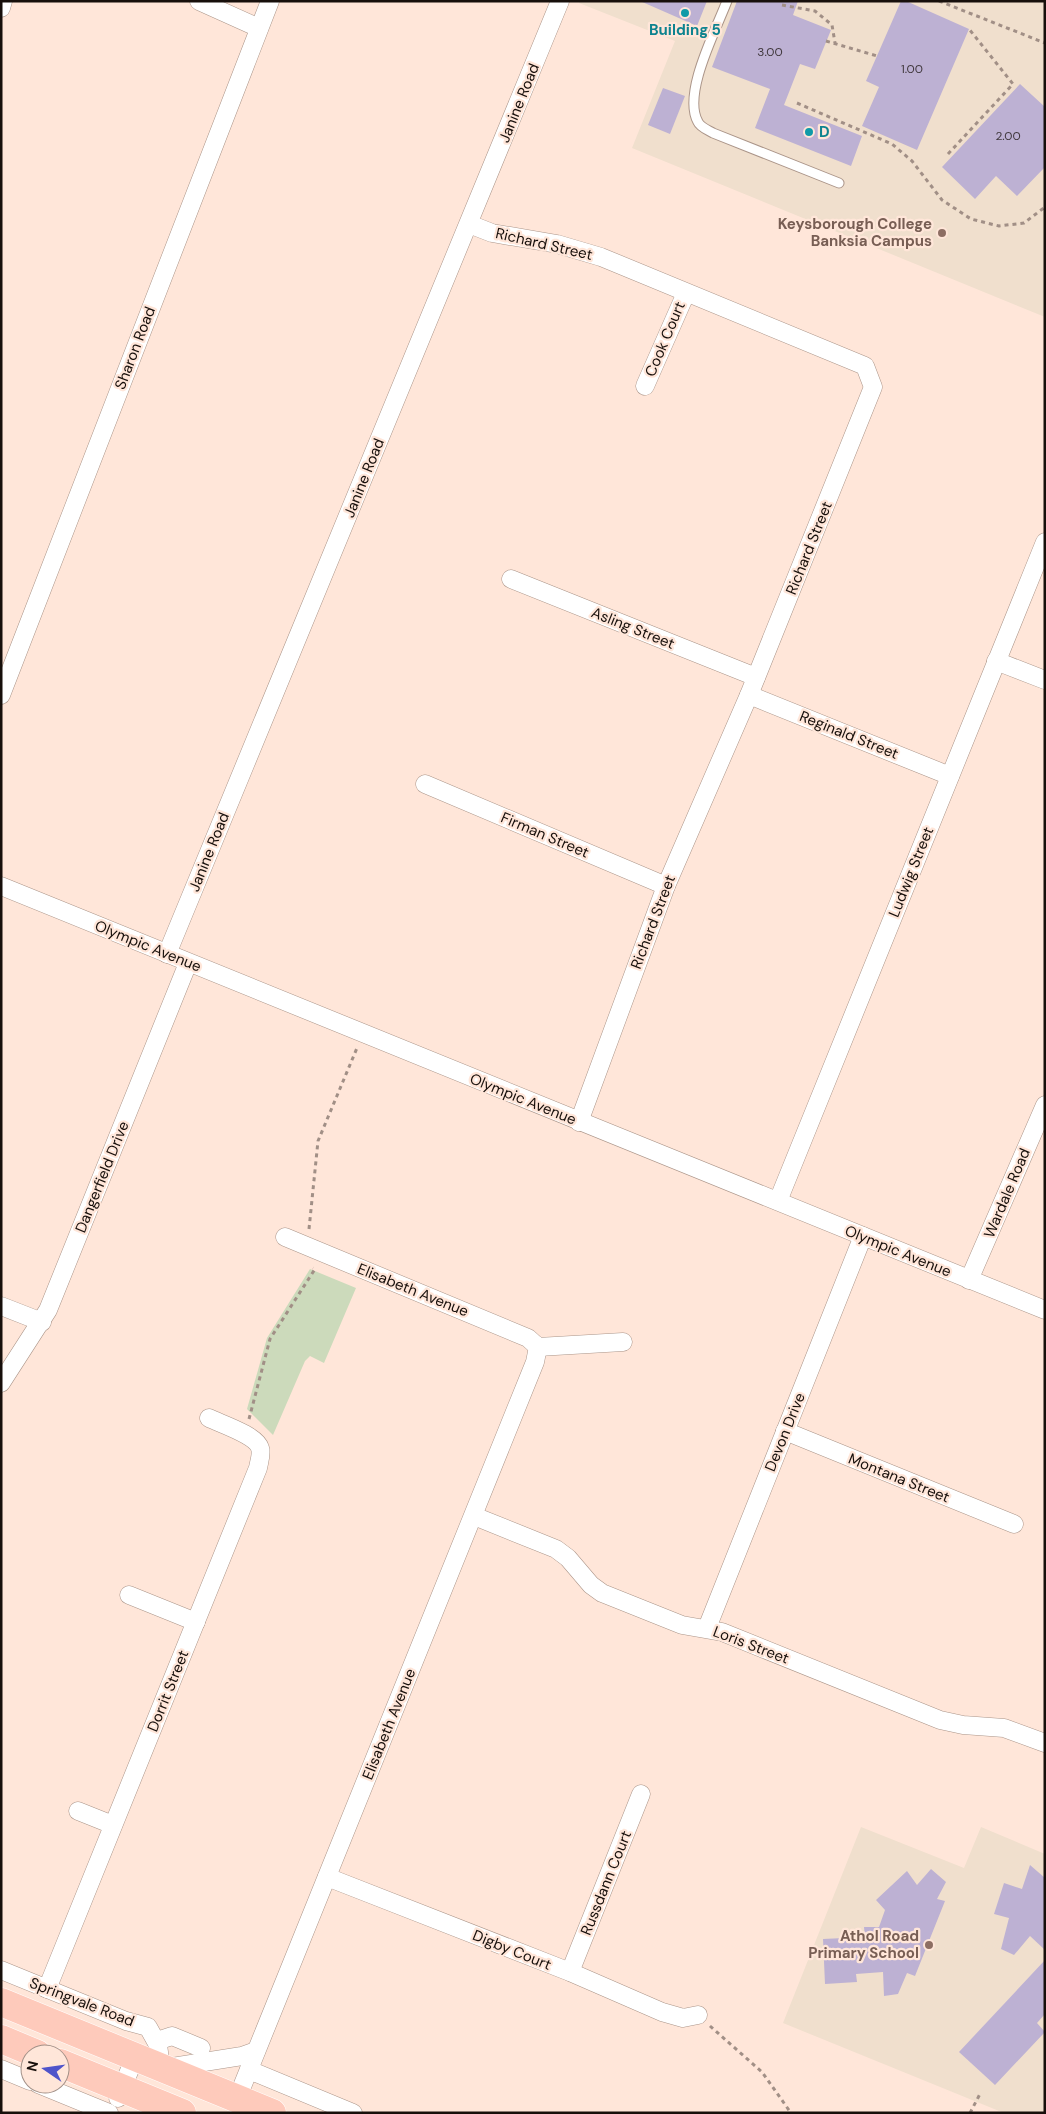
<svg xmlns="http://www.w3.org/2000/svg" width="1046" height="2114" font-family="'DM Sans',sans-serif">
	<rect width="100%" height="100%" fill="#ffe6d9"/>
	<!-- education -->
	<g fill="#f0dfcd">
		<path d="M580 1H1045V317L632 148 675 41 579 3Z"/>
		<path d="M861 1827 964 1868 981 1827 1045 1854V2113H1004L783 2023Z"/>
	</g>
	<!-- green -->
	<path fill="#ccdabb" d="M310 1269 356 1288 324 1363 310 1356 305 1361 273 1435 247 1409 267 1338Z"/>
	<!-- building -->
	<g fill="#bdb1d3">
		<path d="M640 1H707L697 26Z"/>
		<path d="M737 1H798L793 15 831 30 815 69 800 64 784 105 862 136 851 166 755 128 770 89 712 67Z"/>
		<path d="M901 1H906L969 29 917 150 862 126 879 87 866 81Z"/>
		<path d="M1020 84 1045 107V167L1017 196 996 176 975 199 942 167Z"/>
		<path d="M663 88 685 96 670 134 648 125Z"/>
		<path d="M1030 1865 1045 1878V1950L1030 1936 1014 1955 1001 1949 1009 1918 994 1914 1004 1883 1022 1889Z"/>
		<path d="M931 1869 946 1882 937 1899 945 1901 915 1976 907 1973 898 1994 884 1996 883 1972 856 1974 857 1982 825 1984 823 1939 865 1937 864 1927H879L885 1910 876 1900 907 1871 917 1885Z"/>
		<path d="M1045 1960V2014L1037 2023 1045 2032 995 2085 959 2052Z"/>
	</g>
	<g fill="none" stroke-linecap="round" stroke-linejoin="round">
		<defs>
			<path id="service" d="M727 1C716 30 682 94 698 122 700 127 708 130 713 133L839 183"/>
			<g id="minor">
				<path d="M199 1 259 28"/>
				<path d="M1 8 3 1"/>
				<path d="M469 224 492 233 557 244 601 257 865 366 873 387 749 695 666 886 579 1122"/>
				<path d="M645 386 686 293"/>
				<path d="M511 579 756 677"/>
				<path d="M996 661 1045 680"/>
				<path d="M1 695 270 1"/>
				<path d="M749 695 950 776"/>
				<path d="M425 784 666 886"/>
				<path d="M1 886 1045 1310"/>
				<path d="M167 954 560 1"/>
				<path d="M778 1201 1045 542"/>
				<path d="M285 1237 528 1338 538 1347 623 1342"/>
				<path d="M969 1280 1045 1105"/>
				<path d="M1 1306 42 1322"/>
				<path d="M1 1383 48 1310 188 963"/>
				<path d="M785 1431 1014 1524"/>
				<path d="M474 1516 556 1549 568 1558 591 1585 602 1593 682 1625 722 1632 940 1720 963 1725 1004 1728 1045 1743"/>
				<path d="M129 1595 196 1622"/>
				<path d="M707 1628 863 1236"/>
				<path d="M78 1811 113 1825"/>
				<path d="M327 1877 570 1972 662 2012 683 2018 698 2015"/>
				<path d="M1 1970 126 2021 148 2027 158 2045 161 2067"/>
				<path d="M570 1972 641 1794"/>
				<path d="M47 1989 258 1468C259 1462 262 1454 260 1448 256 1435 221 1424 209 1418"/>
				<path d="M157 2041 172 2036 201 2048"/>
				<path d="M166 2068 242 2056 256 2051"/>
				<path d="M1 2069 30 2081"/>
				<path d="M249 2070 353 2113"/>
				<path d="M38 2084 109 2113"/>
				<path d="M118 2098 135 2057"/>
				<path d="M237 2099 535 1362 538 1347"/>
			</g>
			<g id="trunk">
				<path d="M1 2002 272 2113"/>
				<path d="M1 2039 37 2054"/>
				<path d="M60 2063 182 2113"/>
			</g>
		</defs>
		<!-- service casing -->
		<use href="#service" stroke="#ab9589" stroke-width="11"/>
		<!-- minor casing -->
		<use href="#minor" stroke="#ab9589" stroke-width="19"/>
		<!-- trunk casing -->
		<use href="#trunk" stroke="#fff" stroke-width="29"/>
		<!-- path -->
		<g stroke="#a18f86" stroke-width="3" stroke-dasharray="4 4" stroke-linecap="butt">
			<path d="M939 1 1045 43"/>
			<path d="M782 5 815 11 832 25 835 43"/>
			<path d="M826 41 877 56"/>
			<path d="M797 103 892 144 912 161 942 200 971 219 999 226 1024 223 1045 207"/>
			<path d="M948 154 1013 84 969 29"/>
			<path d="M309 1229 318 1141 357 1048"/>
			<path d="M249 1419 270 1339 315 1269 313 1268"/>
			<path d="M710 2026 762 2072 791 2113"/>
			<path d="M970 2113 981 2092"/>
		</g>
		<!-- service -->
		<use href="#service" stroke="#fff" stroke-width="9"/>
		<!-- minor -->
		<use href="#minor" stroke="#fff" stroke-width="18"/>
		<!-- trunk -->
		<use href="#trunk" stroke="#fecabb" stroke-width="28"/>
	</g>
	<!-- markers -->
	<g fill="#0f9aa8" stroke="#ffe6d9" stroke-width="2">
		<circle cx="685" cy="13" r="5"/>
		<circle cx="809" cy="132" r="5"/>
	</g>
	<g fill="#8d6e63" stroke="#ffe6d9" stroke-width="2">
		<circle cx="942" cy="233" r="5"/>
		<circle cx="929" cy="1945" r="5"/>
	</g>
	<g text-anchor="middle" stroke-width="4.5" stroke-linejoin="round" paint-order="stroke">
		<!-- number labels -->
		<g font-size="12" fill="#40383d">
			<text x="770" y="56">3.00</text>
			<text x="912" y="73">1.00</text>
			<text x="1008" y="140">2.00</text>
		</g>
		<!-- culture labels -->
		<g font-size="15" font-weight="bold" fill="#0d838f" stroke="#ffe6d9">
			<text x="685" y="35">Building 5</text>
			<text x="819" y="137" text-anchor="start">D</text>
		</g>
		<!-- street labels -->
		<g font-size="15" fill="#170f0b" stroke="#ffe6d9">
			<text transform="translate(519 103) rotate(-68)" y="5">Janine Road</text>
			<text transform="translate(544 244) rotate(13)" y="5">Richard Street</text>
			<text transform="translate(665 339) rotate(-67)" y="5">Cook Court</text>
			<text transform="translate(135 348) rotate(-69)" y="5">Sharon Road</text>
			<text transform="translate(364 478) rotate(-68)" y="5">Janine Road</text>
			<text transform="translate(809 548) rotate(-68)" y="5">Richard Street</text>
			<text transform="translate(633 628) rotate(22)" y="5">Asling Street</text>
			<text transform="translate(849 735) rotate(22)" y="5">Reginald Street</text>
			<text transform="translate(545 835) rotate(23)" y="5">Firman Street</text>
			<text transform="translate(209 852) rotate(-68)" y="5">Janine Road</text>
			<text transform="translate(911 872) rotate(-68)" y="5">Ludwig Street</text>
			<text transform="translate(653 922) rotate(-69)" y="5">Richard Street</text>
			<text transform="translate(148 946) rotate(22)" y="5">Olympic Avenue</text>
			<text transform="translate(523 1099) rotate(22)" y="5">Olympic Avenue</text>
			<text transform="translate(102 1177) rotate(-68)" y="5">Dangerfield Drive</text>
			<text transform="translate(1007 1193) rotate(-67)" y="5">Wardale Road</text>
			<text transform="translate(898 1251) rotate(22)" y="5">Olympic Avenue</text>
			<text transform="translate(413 1290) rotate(22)" y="5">Elisabeth Avenue</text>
			<text transform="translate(785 1432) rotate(-68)" y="5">Devon Drive</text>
			<text transform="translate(899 1478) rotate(22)" y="5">Montana Street</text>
			<text transform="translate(751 1645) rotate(21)" y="5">Loris Street</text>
			<text transform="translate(168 1691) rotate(-68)" y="5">Dorrit Street</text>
			<text transform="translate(389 1724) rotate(-68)" y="5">Elisabeth Avenue</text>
			<text transform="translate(606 1883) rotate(-68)" y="5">Russdann Court</text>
			<text transform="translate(512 1950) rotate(22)" y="5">Digby Court</text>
			<text transform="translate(82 2002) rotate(21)" y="5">Springvale Road</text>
		</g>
		<!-- education labels -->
		<g font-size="15" font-weight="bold" fill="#785e54" stroke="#ffe6d9" text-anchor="end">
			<text x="932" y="229">Keysborough College<tspan x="932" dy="17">Banksia Campus</tspan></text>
			<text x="919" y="1941">Athol Road<tspan x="919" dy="17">Primary School</tspan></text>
		</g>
	</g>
	<!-- border -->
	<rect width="1046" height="2114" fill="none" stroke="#170f0b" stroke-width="5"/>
	<!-- north arrow -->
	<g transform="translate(45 2069) rotate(283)"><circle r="24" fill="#ffe6d9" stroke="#a29087"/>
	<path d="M0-4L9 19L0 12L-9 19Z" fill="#4f54ca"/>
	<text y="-8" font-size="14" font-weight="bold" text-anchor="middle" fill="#170f0b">N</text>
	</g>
</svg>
